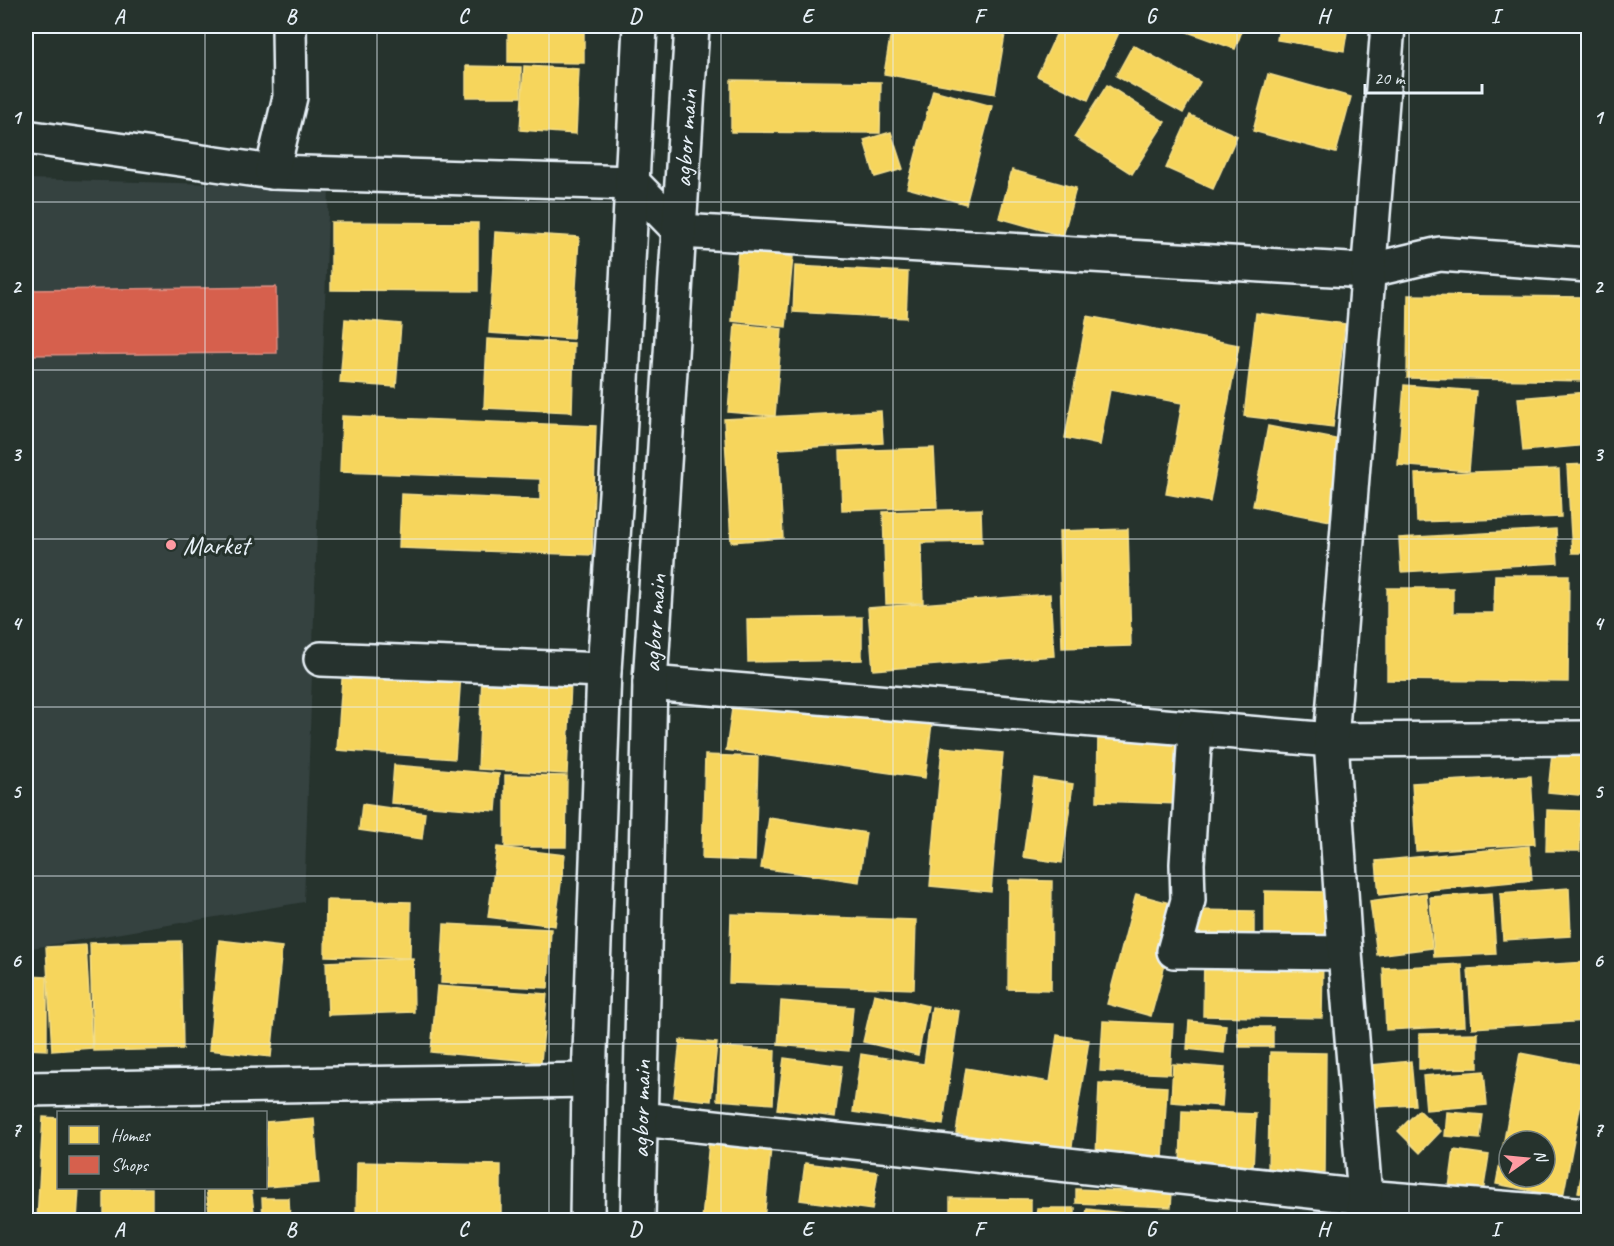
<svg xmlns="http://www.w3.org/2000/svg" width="1614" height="1246" font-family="Caveat,sans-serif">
	<rect width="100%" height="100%" fill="#26332d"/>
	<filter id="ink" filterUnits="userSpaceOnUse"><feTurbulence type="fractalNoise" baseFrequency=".0167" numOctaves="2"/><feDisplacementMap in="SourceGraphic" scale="12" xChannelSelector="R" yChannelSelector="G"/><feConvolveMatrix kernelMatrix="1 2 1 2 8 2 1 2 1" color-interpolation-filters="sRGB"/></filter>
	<g filter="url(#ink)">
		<!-- built -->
		<path fill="#354241" d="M26 179 329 187 304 902 26 949Z"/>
		<!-- homes -->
		<g fill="#f6d55c" stroke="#f2dd8b" stroke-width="1.5" fill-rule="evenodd">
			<path d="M458 26H505V30L459 33Z"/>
			<path d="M508 26H584V63L508 62Z"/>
			<path d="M892 26H959L1005 34 995 94 884 74Z"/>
			<path d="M1060 26H1122L1088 100 1037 76Z"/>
			<path d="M1171 26H1244L1235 49Z"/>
			<path d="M1279 26H1348L1344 51 1277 40Z"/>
			<path d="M1133 45 1200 82 1183 113 1116 76Z"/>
			<path d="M466 66 521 67V97H466Z"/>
			<path d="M524 66 579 69 576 134 520 130Z"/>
			<path d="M1268 74 1351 97 1336 153 1253 131Z"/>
			<path d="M731 80 881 82 880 133 731 132Z"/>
			<path d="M1107 85 1165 122 1132 174 1074 137Z"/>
			<path d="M933 90 992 106 966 204 907 188Z"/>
			<path d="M1190 115 1237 136 1213 189 1166 168Z"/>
			<path d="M891 132 903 169 875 177 864 140Z"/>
			<path d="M1012 170 1076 188 1063 236 999 218Z"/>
			<path d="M331 222 478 223V291L331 290Z"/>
			<path d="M495 232 579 237 573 339 489 333Z"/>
			<path d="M738 252 793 257 786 327 732 321Z"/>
			<path d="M795 266 908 272 906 318 793 312Z"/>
			<path d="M1408 295 1588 297V381L1407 378Z"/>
			<path d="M1256 313 1345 324 1333 427 1244 416Z"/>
			<path d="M1087 316 1239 345 1210 502 1166 494 1182 403 1110 390 1100 445 1065 438Z"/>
			<path d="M345 319 401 324 396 387 340 383Z"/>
			<path d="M735 324 782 329 775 416 728 412Z"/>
			<path d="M487 339 574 343 572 412 484 408Z"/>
			<path d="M1404 385 1476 391 1469 471 1398 465Z"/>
			<path d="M1588 392V445L1523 451 1518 398Z"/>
			<path d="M881 411 883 443 778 449 783 538 731 542 724 419Z"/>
			<path d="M342 416 596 426 592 555 399 548 401 494 540 500V479L340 472Z"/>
			<path d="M1268 426 1346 441 1331 521 1253 506Z"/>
			<path d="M934 448 937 507 842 510 840 451Z"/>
			<path d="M1588 464V553H1572L1567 465Z"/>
			<path d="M1559 469 1561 517 1417 522 1415 474Z"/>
			<path d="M981 509 982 542 921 543 923 603 886 604 883 512Z"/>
			<path d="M1128 529 1131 646 1062 648 1059 531Z"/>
			<path d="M1556 529 1558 563 1401 572 1399 538Z"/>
			<path d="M1495 575H1569L1568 682 1387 680V588H1453V613H1494Z"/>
			<path d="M1050 594 1054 656 873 670 868 608Z"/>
			<path d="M862 617V660L748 662 747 619Z"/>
			<path d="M343 666 461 674 455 759 337 750Z"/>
			<path d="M482 676 571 681 567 774 478 769Z"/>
			<path d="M734 695 932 723 925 778 726 750Z"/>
			<path d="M1098 732 1181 735 1179 804 1097 801Z"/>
			<path d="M942 747 1003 753 991 892 930 886Z"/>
			<path d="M1552 753 1588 756V796L1548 792Z"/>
			<path d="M705 755 758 757 755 861 702 859Z"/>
			<path d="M394 765 499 774 496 811 391 803Z"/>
			<path d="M505 775 567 776 566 847H505Z"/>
			<path d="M1531 776 1535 844 1416 851 1412 783Z"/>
			<path d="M1034 778 1073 784 1062 863 1023 857Z"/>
			<path d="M362 804 425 813 422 839 359 830Z"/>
			<path d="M1547 810 1580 811V851H1546Z"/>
			<path d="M769 818 866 833 859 882 761 868Z"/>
			<path d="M1529 846 1532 880 1379 895 1376 861Z"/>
			<path d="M497 847 565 855 555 926 488 917Z"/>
			<path d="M1009 880 1052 881 1051 990 1008 989Z"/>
			<path d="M1569 888 1571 936 1503 940 1500 893Z"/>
			<path d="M1265 891 1326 892 1325 950H1265Z"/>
			<path d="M1426 893 1432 948 1377 955 1370 901Z"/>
			<path d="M1492 893 1496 954 1434 957 1430 897Z"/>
			<path d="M1136 894 1181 906 1151 1016 1107 1004Z"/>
			<path d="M326 900 411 902 410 958 325 956Z"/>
			<path d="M1195 910 1254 911V949L1195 947Z"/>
			<path d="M731 914 916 920 914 989 729 983Z"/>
			<path d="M444 924 551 929 548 988 441 983Z"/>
			<path d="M219 940 282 947 271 1057 209 1050Z"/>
			<path d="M181 941 183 1049 93 1051 90 943Z"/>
			<path d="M86 945 92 1048 52 1051 46 947Z"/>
			<path d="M1204 954 1323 957 1322 1018 1203 1016Z"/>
			<path d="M413 958 414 1012 328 1015 326 962Z"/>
			<path d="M1588 962V1021L1472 1028 1468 969Z"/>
			<path d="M1462 964 1465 1026 1386 1030 1383 968Z"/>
			<path d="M26 976 47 977V1050L26 1049Z"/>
			<path d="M437 986 547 994 541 1062 431 1052Z"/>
			<path d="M874 994 928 1006 918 1055 863 1042Z"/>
			<path d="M781 1001 853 1007 849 1051 778 1045Z"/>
			<path d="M932 1007 959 1011 943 1125 853 1112 861 1054 924 1064Z"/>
			<path d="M1103 1021 1173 1024 1170 1074 1100 1071Z"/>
			<path d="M1189 1021 1226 1025 1224 1053 1187 1049Z"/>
			<path d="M1238 1027H1273V1047H1239Z"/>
			<path d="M1478 1033V1068L1419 1069V1034Z"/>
			<path d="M1057 1035 1089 1040 1071 1152 956 1133 966 1068 1050 1082Z"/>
			<path d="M680 1040 717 1043 711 1101 674 1097Z"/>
			<path d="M720 1047 775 1050 773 1104 717 1100Z"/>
			<path d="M1270 1052 1326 1053 1325 1173 1268 1172Z"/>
			<path d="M1520 1053 1588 1066 1563 1197 1496 1184ZM1509 1141H1545V1177H1509Z"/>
			<path d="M784 1058 842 1066 835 1117 777 1109Z"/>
			<path d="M1411 1061 1415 1105 1375 1107 1372 1065Z"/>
			<path d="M1173 1064 1225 1068 1222 1106 1171 1102Z"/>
			<path d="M1484 1071 1487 1105 1426 1110 1423 1076Z"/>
			<path d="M1099 1083 1167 1087 1163 1159 1096 1157Z"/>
			<path d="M26 1104 35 1105 26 1169Z"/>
			<path d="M1419 1110 1441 1131 1420 1153 1398 1131Z"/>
			<path d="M1182 1111 1256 1114 1253 1167 1180 1164Z"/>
			<path d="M1447 1112 1483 1115 1480 1139 1445 1136Z"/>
			<path d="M43 1117 58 1118V1188H79L77 1220H37Z"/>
			<path d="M314 1118 319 1183 266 1187V1122Z"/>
			<path d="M709 1141 771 1148 764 1220H702Z"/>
			<path d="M1588 1141V1194L1578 1192Z"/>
			<path d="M1454 1150 1489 1155 1483 1193 1449 1188Z"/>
			<path d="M357 1162 501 1165V1220H356Z"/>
			<path d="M805 1163 878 1172 872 1210 800 1200Z"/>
			<rect x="104" y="1188" width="48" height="32"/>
			<path d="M206 1188H251L255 1220H210Z"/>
			<path d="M1076 1189 1172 1193 1171 1207 1076 1203Z"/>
			<path d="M262 1198H289L290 1220H263Z"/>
			<path d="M950 1198 1031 1199V1220H950Z"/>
			<rect x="1037" y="1208" width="38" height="12"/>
			<path d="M1087 1209 1159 1217V1220H1085Z"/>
			<path d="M1166 1216 1196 1218 1195 1220H1166Z"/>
		</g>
		<!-- shops -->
		<path fill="#d6604d" stroke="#db8c80" stroke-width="1.5" d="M276 287 277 353 26 355V290Z"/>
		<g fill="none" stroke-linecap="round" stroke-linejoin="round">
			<defs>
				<g id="street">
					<path d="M26 137 272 172 633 183 680 231 1367 271 1440 254 1588 265"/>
					<path d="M272 172 290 97 289 26"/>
					<path d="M321 659 604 670"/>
					<path d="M650 683 1331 740 1588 738"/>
					<path d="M1195 730 1187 864 1188 900 1174 951 1345 953"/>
					<path d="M26 1089 589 1080"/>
					<path d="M641 1119 1365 1197 1588 1215"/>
					<path d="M1363 1220 1365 1197 1345 953 1331 740 1388 26"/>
				</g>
				<g id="secondary">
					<path d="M587 1220 589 1080 604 670 617 479 640 26"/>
					<path id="s1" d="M638 1220 650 683 692 26"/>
				</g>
			</defs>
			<!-- street casing -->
			<use href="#street" stroke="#e8f1f8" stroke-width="38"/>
			<!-- secondary casing -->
			<use href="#secondary" stroke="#e8f1f8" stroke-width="38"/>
			<!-- street -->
			<use href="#street" stroke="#26332d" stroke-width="33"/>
			<!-- secondary -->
			<use href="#secondary" stroke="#26332d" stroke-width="33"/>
		</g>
	</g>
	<!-- grid -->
	<path fill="none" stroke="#e8f1f8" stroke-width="1.5" stroke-opacity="0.55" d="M205 26V1112M377 26V1220M549 26V1220M721 26V1220M893 26V1220M1065 26V1220M1237 26V1220M1409 26V1220M26 202H1588M26 370H1588M26 539H1588M26 707H1588M26 876H1588M26 1044H1588M205 1188V1220"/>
	<!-- markers -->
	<circle fill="#ff9aa2" stroke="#26332d" stroke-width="2" cx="171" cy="545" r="6"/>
	<g text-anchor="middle" stroke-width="6" stroke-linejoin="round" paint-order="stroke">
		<!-- street labels -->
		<g font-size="26" fill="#e8f1f8" stroke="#26332d">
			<text dy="9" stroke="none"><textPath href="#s1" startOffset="1083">agbor main</textPath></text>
			<text dy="9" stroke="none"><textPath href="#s1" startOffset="597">agbor main</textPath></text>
			<text dy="9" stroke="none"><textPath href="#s1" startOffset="111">agbor main</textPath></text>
		</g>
		<!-- poi labels -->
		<g font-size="26" fill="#e8f1f8" stroke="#26332d" text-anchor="start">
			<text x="183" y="554">Market</text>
		</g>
	</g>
	<!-- margin -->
	<rect width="1614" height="1246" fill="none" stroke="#26332d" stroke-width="66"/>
	<!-- legend -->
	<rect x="57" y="1111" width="210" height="78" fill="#26332d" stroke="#747f7e" stroke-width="1.5"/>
	<rect x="69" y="1126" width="30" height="18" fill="#f6d55c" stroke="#747f7e" stroke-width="1.5"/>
	<text x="111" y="1141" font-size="18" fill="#e8f1f8">Homes</text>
	<rect x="69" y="1156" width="30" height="18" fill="#d6604d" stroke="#747f7e" stroke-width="1.5"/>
	<text x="111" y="1171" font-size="18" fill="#e8f1f8">Shops</text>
	<!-- north arrow -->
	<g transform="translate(1527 1159) rotate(75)"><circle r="28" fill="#26332d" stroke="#747f7e" stroke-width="1.5"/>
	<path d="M0-4.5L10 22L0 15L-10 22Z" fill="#ff9aa2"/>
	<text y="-9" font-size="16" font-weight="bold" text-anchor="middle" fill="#e8f1f8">N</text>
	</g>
	<!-- scale -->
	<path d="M1365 84v9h117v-9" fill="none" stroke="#e8f1f8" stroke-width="3"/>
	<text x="1374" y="84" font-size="18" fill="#e8f1f8" stroke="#26332d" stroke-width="4.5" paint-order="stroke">20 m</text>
	<rect x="33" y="33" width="1548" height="1180" fill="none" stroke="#e8f1f8" stroke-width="2"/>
	<g font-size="20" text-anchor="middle" font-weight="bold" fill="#e8f1f8">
		<text x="119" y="23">A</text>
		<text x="291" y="23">B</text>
		<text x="463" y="23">C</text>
		<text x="635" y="23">D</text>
		<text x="807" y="23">E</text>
		<text x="979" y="23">F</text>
		<text x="1151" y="23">G</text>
		<text x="1323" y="23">H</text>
		<text x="1495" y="23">I</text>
		<text x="16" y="124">1</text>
		<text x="1598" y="124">1</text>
		<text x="16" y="293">2</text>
		<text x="1598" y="293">2</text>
		<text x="16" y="461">3</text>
		<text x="1598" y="461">3</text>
		<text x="16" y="630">4</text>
		<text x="1598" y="630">4</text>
		<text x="16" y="798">5</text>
		<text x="1598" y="798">5</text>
		<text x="16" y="967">6</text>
		<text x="1598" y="967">6</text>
		<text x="16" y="1136">7</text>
		<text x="1598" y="1136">7</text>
		<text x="119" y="1236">A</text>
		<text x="291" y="1236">B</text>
		<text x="463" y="1236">C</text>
		<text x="635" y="1236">D</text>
		<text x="807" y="1236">E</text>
		<text x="979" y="1236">F</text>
		<text x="1151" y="1236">G</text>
		<text x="1323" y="1236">H</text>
		<text x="1495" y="1236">I</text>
	</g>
</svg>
